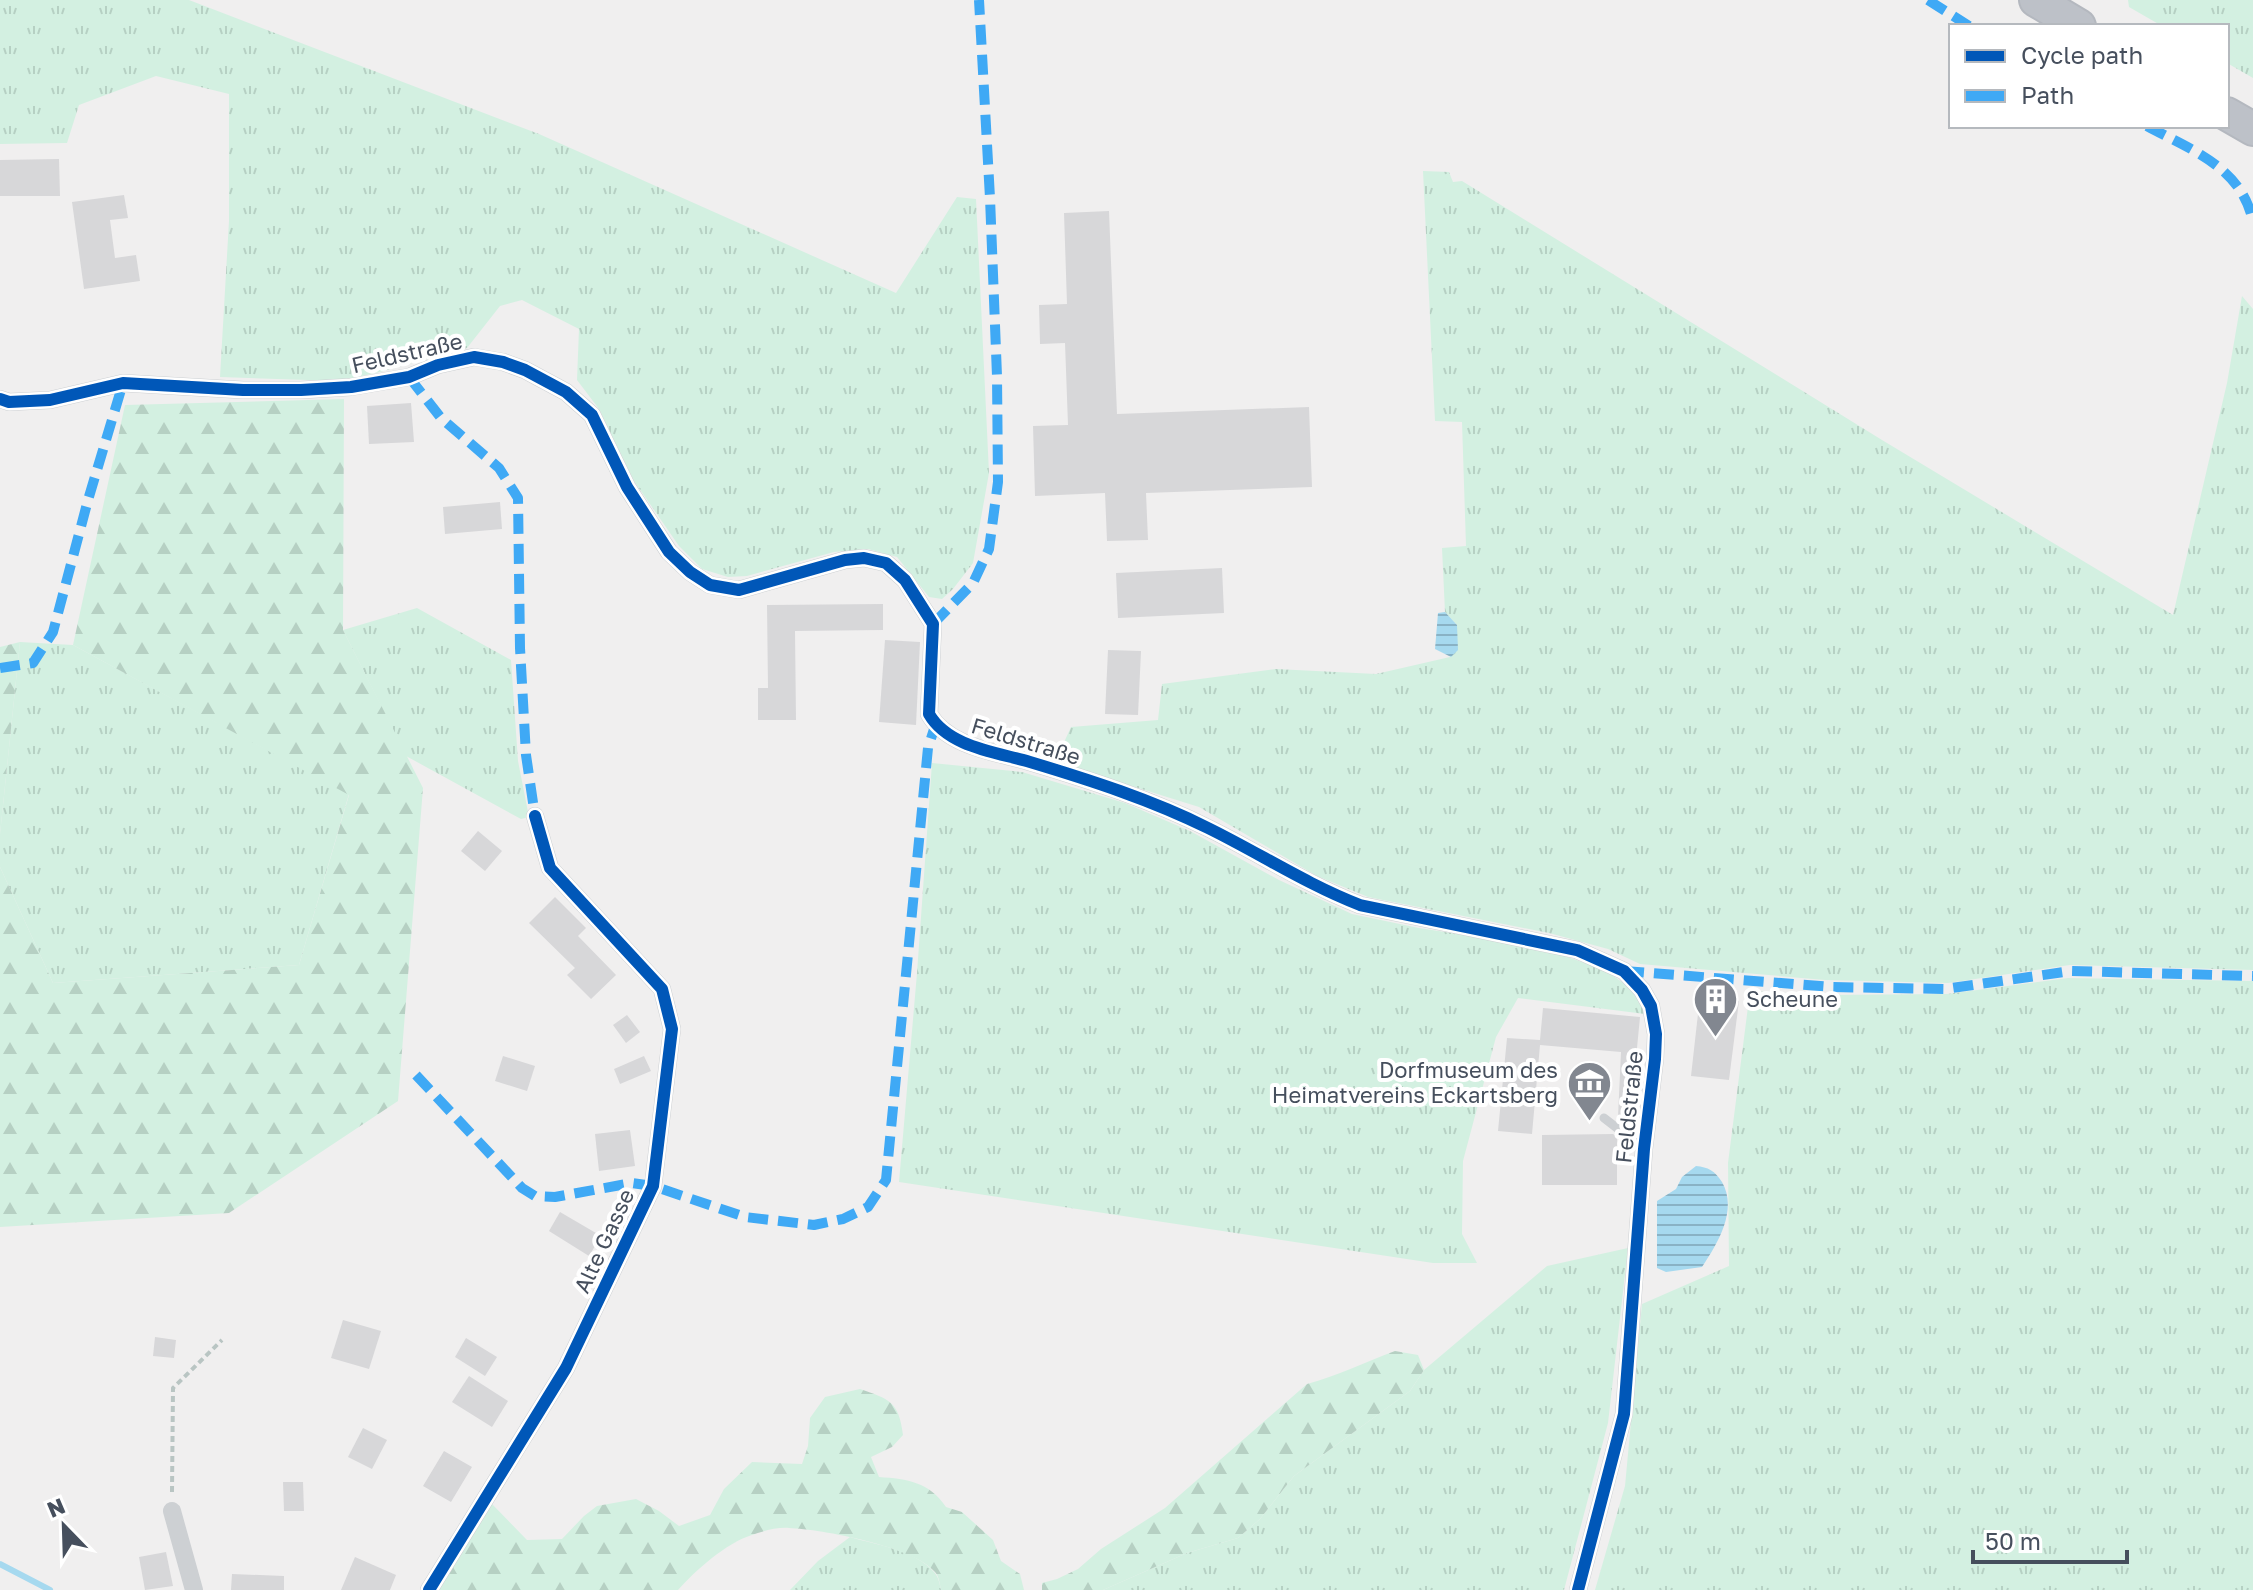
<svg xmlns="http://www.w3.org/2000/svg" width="2253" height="1590" font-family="'Golos Text',sans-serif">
	<defs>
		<pattern id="grass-tufts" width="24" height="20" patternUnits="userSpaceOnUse" patternTransform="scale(2)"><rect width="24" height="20" fill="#d3f0e1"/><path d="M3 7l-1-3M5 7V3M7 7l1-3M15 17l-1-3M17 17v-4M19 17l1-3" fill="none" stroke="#b6d0c3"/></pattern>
		<pattern id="forest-firs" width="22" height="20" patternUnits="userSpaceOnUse" patternTransform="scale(2)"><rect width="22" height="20" fill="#d3f0e1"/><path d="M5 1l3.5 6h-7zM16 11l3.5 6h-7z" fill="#b6d0c3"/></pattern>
		<pattern id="water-rules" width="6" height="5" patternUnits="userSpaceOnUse" patternTransform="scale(2)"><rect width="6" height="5" fill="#a6d9ef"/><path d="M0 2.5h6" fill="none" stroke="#89b2c5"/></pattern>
	</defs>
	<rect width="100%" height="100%" fill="#f0efef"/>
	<!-- grass -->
	<g fill="url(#grass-tufts)">
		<path d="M0 0H189L539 134 896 293 957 197 976 199 989 473 973 563 953 589 942 599 929 597 897 557 868 549 834 552 747 576 728 577 702 569 679 546 634 481 599 409 577 380 579 329 522 300 500 306 467 348 376 373 338 381 220 377 229 221V94L156 76 79 105 67 143 0 144Z"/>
		<path d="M2128 0H2253V78L2227 63V26H2162L2129 7Z"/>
		<path d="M1423 171 1449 172 1453 182 1462 181 1882 440 2173 615 2227 383 2242 296 2253 309V970L2070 965 1948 983 1825 980 1640 964 1608 949 1549 933 1368 897 1317 876 1199 807 1055 762 1071 727 1158 720 1162 684 1276 669 1376 674 1450 657 1457 625 1445 612 1442 548 1466 546 1462 422 1435 421Z"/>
		<path d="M417 608 511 660 518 761 529 817 521 819 406 756 343 630Z"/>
		<path d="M20 642 73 645 349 794 299 965 53 983 0 867V834Z"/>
		<path d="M932 763 1022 772 1125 803 1190 831 1279 880 1352 914 1419 928 1490 939 1559 954 1605 970 1633 990 1645 1014 1518 998 1496 1037 1463 1161 1462 1234 1477 1263H1433L899 1182 917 973Z"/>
		<path d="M2068 978 2253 981V1590H1595L1625 1486 1642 1304 1729 1266 1728 1163 1750 991 1824 995 1947 994Z"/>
		<path d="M1628 1248 1608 1423 1564 1590H1103L1187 1553 1238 1538 1260 1519 1294 1476 1410 1391 1424 1370 1547 1266Z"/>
		<path d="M850 1537C877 1545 915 1550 934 1572 938 1576 940 1584 941 1590H790L818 1561Z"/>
	</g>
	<!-- forest -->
	<g fill="url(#forest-firs)">
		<path d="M344 399 343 630 423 788 398 1101 229 1213 0 1227V867L53 983 299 965 349 795 73 645 125 405Z"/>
		<path d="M20 642 0 834V647Z"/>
		<path d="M1395 1351 1418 1355 1424 1370 1410 1391 1294 1476 1260 1519 1238 1538 1187 1553 1103 1590H1042V1583L1057 1579 1078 1569 1101 1549 1165 1508 1307 1384C1337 1376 1365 1362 1395 1351Z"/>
		<path d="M860 1389C889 1399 899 1401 903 1435L892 1447 871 1457 879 1477C908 1479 929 1482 946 1507L962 1512 993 1540 1001 1561 1020 1574 1024 1590H941C940 1585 939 1576 935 1572 915 1547 821 1529 789 1528 778 1527 763 1531 752 1535 726 1543 696 1570 678 1590H439L492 1504 527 1540 562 1539 584 1516 597 1506 636 1499 659 1511 679 1526 710 1515 724 1489 752 1462 802 1464 808 1446 810 1418 825 1397Z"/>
	</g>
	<!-- water -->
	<g fill="url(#water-rules)">
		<path d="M1445 612 1457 625 1458 650 1451 657 1435 649 1438 613Z"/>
		<path d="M1696 1166C1708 1167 1715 1171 1722 1182 1738 1210 1718 1243 1702 1267L1666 1272 1657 1268V1201L1676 1189 1682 1177Z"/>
	</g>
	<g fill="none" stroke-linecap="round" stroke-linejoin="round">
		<!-- stream -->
		<path stroke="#a6d9ef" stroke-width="6" d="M0 1564 50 1590"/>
	</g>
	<!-- building -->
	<g fill="#d7d7d9">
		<path d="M59 159 60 196H0V160Z"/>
		<path d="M124 195 128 218 110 220 115 258 136 255 140 281 84 289 72 202Z"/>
		<path d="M1109 211 1117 414 1309 407 1312 487 1146 493 1148 540 1107 541 1105 493 1035 496 1033 426 1068 425 1065 343 1040 344 1039 305 1067 304 1064 213Z"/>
		<path d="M411 403 414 442 369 444 367 406Z"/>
		<path d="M500 502 502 529 445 534 443 507Z"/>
		<path d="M1222 568 1224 613 1118 618 1116 573Z"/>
		<path d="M883 604V630L795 631 796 720H758V688H768L767 605Z"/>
		<path d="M885 640 920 642 916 725 879 722Z"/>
		<path d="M1108 650 1141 651 1138 715 1105 714Z"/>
		<path d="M478 831 502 851 485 871 461 851Z"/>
		<path d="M555 897 586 928 578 936 616 975 591 999 567 975 575 968 529 923Z"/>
		<path d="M1700 996 1739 1001 1729 1080 1691 1076Z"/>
		<path d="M1543 1008 1640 1017 1634 1079 1640 1080 1636 1117H1618L1621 1052 1540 1045 1532 1134 1498 1131 1507 1038 1540 1040Z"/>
		<path d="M627 1015 640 1032 626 1043 613 1025Z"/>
		<path d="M503 1056 535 1066 527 1091 495 1081Z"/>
		<path d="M644 1056 651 1071 620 1084 614 1069Z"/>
		<path d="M630 1130 635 1166 599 1171 595 1134Z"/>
		<path d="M1613 1134 1617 1137V1185H1542V1135Z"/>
		<path d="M560 1212 601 1236 589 1256 549 1231Z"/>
		<path d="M343 1320 381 1331 369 1369 331 1358Z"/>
		<path d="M155 1337 176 1340 174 1358 153 1356Z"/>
		<path d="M466 1338 497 1357 485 1376 455 1357Z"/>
		<path d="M469 1376 508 1401 492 1427 452 1402Z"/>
		<path d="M363 1428 387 1440 372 1469 348 1457Z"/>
		<path d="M444 1451 472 1467 451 1502 423 1486Z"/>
		<path d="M283 1482H303L304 1511H284Z"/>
		<path d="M166 1552 173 1586 145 1590 139 1557Z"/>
		<path d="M355 1557 396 1575 390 1590H341Z"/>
		<path d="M232 1574 284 1576V1590H231Z"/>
	</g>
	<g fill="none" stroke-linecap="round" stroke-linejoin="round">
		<defs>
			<g id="highway">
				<path d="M2036 0 2079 26"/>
				<path d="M2227 114 2253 129"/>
			</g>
		</defs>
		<!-- highway casing -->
		<use href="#highway" stroke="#b4b8bf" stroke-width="36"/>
		<!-- path -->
		<path stroke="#b9c5c3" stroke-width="4" stroke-dasharray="6 4" stroke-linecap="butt" d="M172 1492 173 1388 222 1340"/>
		<!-- lane -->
		<path stroke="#cdd0d3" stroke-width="9" d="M1604 1118 1644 1149"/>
		<!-- street -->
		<g stroke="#cdd0d3" stroke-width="18">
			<path d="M0 399 9 402 50 400 123 383 243 390H301L351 387 409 377 438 365 474 357 503 362 525 370 566 392 592 415 627 487 669 552 690 572 710 585 739 590 845 560 864 558 886 563 905 580 933 624 929 714C948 747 996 752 1030 762 1090 780 1152 800 1208 828 1259 853 1306 884 1360 905L1577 950 1624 971 1642 990 1651 1006 1656 1034 1655 1059 1644 1149 1624 1414 1578 1590"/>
			<path d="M172 1511 194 1590"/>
			<path d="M429 1590 566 1368 653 1186 672 1029 662 989 550 868 535 816"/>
		</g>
		<!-- highway -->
		<use href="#highway" stroke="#bdc1c8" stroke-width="32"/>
		<!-- quiet -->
		<g stroke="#3fa9f5" stroke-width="10" stroke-dasharray="20 10" stroke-linecap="butt">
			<path d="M1928 0 1969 26"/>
			<path d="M2147 126C2191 150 2242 167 2253 222"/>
			<path d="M409 377 441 418 499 468 518 498 520 648 526 755 535 816"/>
			<path d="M933 624 973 583 989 549 998 482 997 376 990 198 979 0"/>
			<path d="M0 668 33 663 53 632 88 500 123 383"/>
			<path d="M1624 971 1832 987 1945 989 2071 971 2253 976"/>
			<path d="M416 1075 522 1188 535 1196 555 1197 632 1183 653 1186 745 1217 814 1225 843 1219 868 1207 886 1180 928 748 935 726"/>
		</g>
		<defs>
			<g id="cycleway">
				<path d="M0 399 9 402 50 400 123 383 243 390H301L351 387 409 377 438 365 474 357 503 362 525 370 566 392 592 415 627 487 669 552 690 572 710 585 739 590 845 560 864 558 886 563 905 580 933 624 929 714C948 747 996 752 1030 762 1090 780 1152 800 1208 828 1259 853 1306 884 1360 905L1577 950 1624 971 1642 990 1651 1006 1656 1034 1655 1059 1644 1149 1624 1414 1578 1590"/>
				<path d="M429 1590 566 1368 653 1186 672 1029 662 989 550 868 535 816"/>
			</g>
		</defs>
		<!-- cycleway casing -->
		<use href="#cycleway" stroke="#fff" stroke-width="17"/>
		<!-- cycleway -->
		<use href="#cycleway" stroke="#0057b8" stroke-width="12"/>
	</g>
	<!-- icons -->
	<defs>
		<symbol id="building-pin" viewBox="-11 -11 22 30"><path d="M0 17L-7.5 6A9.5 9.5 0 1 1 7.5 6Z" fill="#828790" stroke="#fff"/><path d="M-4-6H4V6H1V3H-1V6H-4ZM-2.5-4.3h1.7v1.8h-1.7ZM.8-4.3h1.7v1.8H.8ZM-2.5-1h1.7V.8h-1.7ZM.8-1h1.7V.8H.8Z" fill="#fff"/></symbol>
		<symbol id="museum-pin" viewBox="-11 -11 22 30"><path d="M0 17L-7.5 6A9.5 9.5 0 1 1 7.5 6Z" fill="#828790" stroke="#fff"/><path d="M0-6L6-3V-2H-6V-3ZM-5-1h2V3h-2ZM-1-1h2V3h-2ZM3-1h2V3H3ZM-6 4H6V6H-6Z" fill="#fff"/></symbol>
	</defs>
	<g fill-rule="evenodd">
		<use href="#building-pin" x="1690" y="974" width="51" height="69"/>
		<use href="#museum-pin" x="1564" y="1058" width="51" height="69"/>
	</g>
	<g text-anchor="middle" stroke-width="8" stroke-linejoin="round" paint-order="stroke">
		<!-- street labels -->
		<g font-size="22" fill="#464f5d" stroke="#fff">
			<text transform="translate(407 353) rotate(-13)" y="8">Feldstraße</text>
			<text transform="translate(1026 741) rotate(17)" y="8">Feldstraße</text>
			<text transform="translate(1629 1107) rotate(-84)" y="8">Feldstraße</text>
			<text transform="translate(604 1241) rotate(-65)" y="8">Alte Gasse</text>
		</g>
		<!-- poi labels -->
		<g font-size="22" fill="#464f5d" stroke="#fff" text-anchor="start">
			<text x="1746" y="1007">Scheune</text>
			<text x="1558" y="1078" text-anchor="end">Dorfmuseum des<tspan x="1558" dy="25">Heimatvereins Eckartsberg</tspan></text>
		</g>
	</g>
	<!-- legend -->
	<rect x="1949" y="24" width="280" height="104" fill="#ffffff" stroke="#b5b9be" stroke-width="2"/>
	<rect x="1965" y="50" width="40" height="12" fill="#0057b8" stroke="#b5b9be" stroke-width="2"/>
	<text x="2021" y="64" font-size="24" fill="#464f5d">Cycle path</text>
	<rect x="1965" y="90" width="40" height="12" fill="#3fa9f5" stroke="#b5b9be" stroke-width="2"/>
	<text x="2021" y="104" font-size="24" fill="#464f5d">Path</text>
	<!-- north arrow -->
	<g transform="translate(64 1526) rotate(337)" stroke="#ffffff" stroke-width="6" paint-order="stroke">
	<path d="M0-6L14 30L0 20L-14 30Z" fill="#464f5d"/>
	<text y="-12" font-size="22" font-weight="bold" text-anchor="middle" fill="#464f5d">N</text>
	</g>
	<!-- scale -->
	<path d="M1973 1550v12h154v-12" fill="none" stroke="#464f5d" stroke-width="4"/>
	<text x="1985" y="1550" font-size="24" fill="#464f5d" stroke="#ffffff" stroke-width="6" paint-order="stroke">50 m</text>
</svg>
